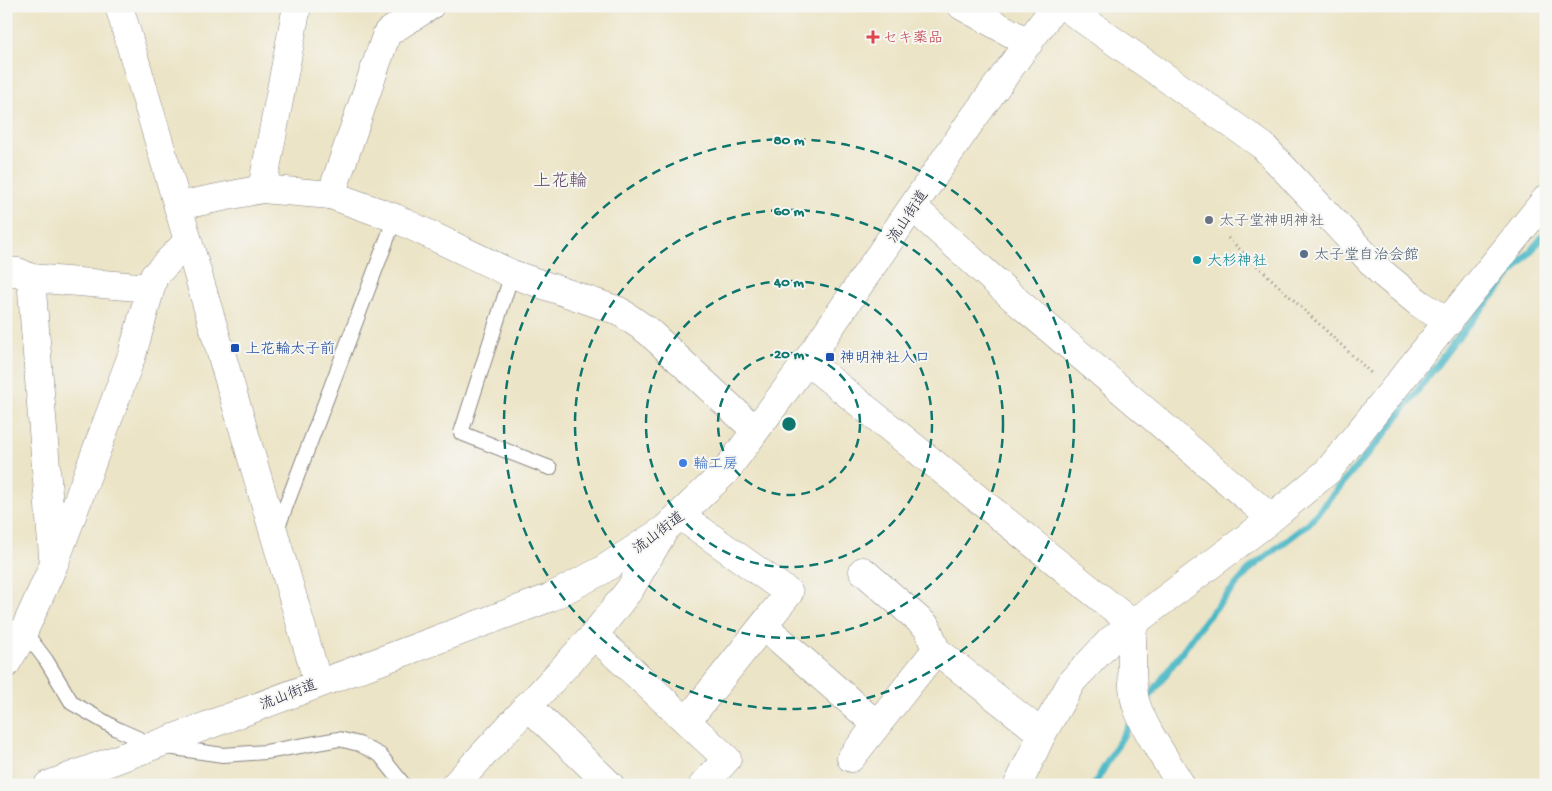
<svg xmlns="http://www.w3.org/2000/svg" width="1552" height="791" font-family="'Gochi Hand','Klee One',sans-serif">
	<rect width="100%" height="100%" fill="#f6f6f2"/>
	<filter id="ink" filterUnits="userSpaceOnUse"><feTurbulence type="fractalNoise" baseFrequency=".02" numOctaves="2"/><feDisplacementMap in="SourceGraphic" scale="10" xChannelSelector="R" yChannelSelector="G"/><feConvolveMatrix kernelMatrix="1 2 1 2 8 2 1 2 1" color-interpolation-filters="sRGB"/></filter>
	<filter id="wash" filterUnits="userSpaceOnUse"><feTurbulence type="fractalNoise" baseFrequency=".0096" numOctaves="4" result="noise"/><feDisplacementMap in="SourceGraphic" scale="20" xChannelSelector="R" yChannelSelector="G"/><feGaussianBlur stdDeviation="1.12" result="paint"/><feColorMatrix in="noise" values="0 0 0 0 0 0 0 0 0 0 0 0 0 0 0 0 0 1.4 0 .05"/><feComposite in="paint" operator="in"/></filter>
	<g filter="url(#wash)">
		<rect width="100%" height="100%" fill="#ece4c6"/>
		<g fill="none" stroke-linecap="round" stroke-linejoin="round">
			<!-- stream -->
			<g stroke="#4ab7c6" stroke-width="7">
				<path d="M1147 700 1205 620 1252 567 1308 524 1383 436 1458 337 1546 233"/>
				<path d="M1094 785 1128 727"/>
			</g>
		</g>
	</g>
	<g filter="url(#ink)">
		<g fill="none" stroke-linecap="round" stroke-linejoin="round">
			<defs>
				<g id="service">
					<path d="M512 274 461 433 550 468"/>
					<path d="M276 532 395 218"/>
					<path d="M24 631 46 660 72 703 117 729 153 745 223 755 266 752 339 739 359 744 380 755 404 785"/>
				</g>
				<g id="minor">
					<path d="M962 6 1029 43"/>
					<path d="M1064 6 1263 146 1381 272 1420 304 1449 322"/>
					<path d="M262 189 297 6"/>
					<path d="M331 195 387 33 430 6"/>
					<path d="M178 206 262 189 331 195 395 218 512 274 619 311 648 331 755 430"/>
					<path d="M913 207 1018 302 1271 518"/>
					<path d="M6 272H18L31 278 150 288"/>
					<path d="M31 278 53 556"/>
					<path d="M807 361 1133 624C1132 646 1130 683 1136 704 1145 731 1167 761 1181 785"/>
					<path d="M681 516 789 593 687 721"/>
					<path d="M863 571 927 627 936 650 1042 734"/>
					<path d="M764 626 877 725"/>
					<path d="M594 635 727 759 703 785"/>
					<path d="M6 664 18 644 54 564 132 355 154 276 188 241"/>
					<path d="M527 705 610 785"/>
					<path d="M851 758 936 650"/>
					<path d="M455 785 594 635 630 589 665 529"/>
					<path d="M1018 785 1042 734 1073 680 1111 640 1266 523 1328 471 1546 199"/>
				</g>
				<g id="tertiary">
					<path d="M119 6 318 683"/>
					<path d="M48 785 549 598 601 571 665 529 725 472 807 361 967 127 1055 6"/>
				</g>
			</defs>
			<!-- service casing -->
			<use href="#service" stroke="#878380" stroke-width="16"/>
			<!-- minor casing -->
			<use href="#minor" stroke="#878380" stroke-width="29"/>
			<!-- tertiary casing -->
			<use href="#tertiary" stroke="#878380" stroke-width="29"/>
			<!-- path -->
			<path stroke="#878380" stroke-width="3" stroke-dasharray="1 4" stroke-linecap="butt" d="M1228 238 1373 375"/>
			<!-- service -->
			<use href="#service" stroke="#fff" stroke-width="14"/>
			<!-- minor -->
			<use href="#minor" stroke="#fff" stroke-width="28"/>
			<!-- tertiary -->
			<use href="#tertiary" stroke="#fff" stroke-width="28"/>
		</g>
	</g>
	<!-- distance rings -->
	<g fill="none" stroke="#0f766e" stroke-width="2.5" stroke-dasharray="9 6">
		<circle cx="789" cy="424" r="71"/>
		<circle cx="789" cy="424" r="143"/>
		<circle cx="789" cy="424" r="214"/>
		<circle cx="789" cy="424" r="285"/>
	</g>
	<!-- markers -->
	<path fill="#e0444e" stroke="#f6f6f2" stroke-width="2" d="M870.5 29.5h5v5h5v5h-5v5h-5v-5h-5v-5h5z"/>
	<circle fill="#6b7280" stroke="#f6f6f2" stroke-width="2" cx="1209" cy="220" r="5"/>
	<circle fill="#5c6f8a" stroke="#f6f6f2" stroke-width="2" cx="1304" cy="254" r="5"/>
	<circle fill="#0f9aa8" stroke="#f6f6f2" stroke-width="2" cx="1197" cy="260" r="5"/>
	<g fill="#1a4fb4" stroke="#f6f6f2" stroke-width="2">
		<rect x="230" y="343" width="10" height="10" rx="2.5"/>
		<rect x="825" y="352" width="10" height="10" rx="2.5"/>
	</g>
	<circle fill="#3f7fe0" stroke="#f6f6f2" stroke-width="2" cx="683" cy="463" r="5"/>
	<g text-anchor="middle" stroke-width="4" stroke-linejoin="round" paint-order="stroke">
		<!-- health labels -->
		<g font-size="15" fill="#be3a42" stroke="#f6f6f2" text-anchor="start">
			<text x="883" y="42">セキ薬品</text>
		</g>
		<!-- street labels -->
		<g font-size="15" fill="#22223b" stroke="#f6f6f2">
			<text transform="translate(907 216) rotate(-56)" y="5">流山街道</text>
			<text transform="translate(658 532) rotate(-37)" y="5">流山街道</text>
			<text transform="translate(288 694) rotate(-21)" y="5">流山街道</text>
		</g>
		<!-- worship labels -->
		<g font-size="15" fill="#5b616d" stroke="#f6f6f2" text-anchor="start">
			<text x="1219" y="225">太子堂神明神社</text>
		</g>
		<!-- service labels -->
		<g font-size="15" fill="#4e5e75" stroke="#f6f6f2" text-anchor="start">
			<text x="1314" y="259">太子堂自治会館</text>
		</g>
		<!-- culture labels -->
		<g font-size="15" fill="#0d838f" stroke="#f6f6f2" text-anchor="start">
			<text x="1207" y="265">大杉神社</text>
		</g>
		<!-- transit labels -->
		<g font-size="15" fill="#164399" stroke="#f6f6f2" text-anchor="start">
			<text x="245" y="353">上花輪太子前</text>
			<text x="840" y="362">神明神社入口</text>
		</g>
		<!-- shop labels -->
		<g font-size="15" fill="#366cbe" stroke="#f6f6f2" text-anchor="start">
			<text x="693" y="468">輪工房</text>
		</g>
		<!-- quarter labels -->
		<g font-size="18" fill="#624c68" stroke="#f6f6f2">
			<text x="560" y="186">上花輪</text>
		</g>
	</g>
	<circle cx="789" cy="424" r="8" fill="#0f766e" stroke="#f6f6f2" stroke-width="2.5"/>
	<g font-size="15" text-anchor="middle" font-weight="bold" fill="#0f766e" stroke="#f6f6f2" stroke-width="4" stroke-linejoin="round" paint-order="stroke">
		<text x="789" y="144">80 m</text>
		<text x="789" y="215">60 m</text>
		<text x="789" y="286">40 m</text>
		<text x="789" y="358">20 m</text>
	</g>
	<!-- margin -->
	<rect width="1552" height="791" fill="none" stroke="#f6f6f2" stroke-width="25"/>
</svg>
